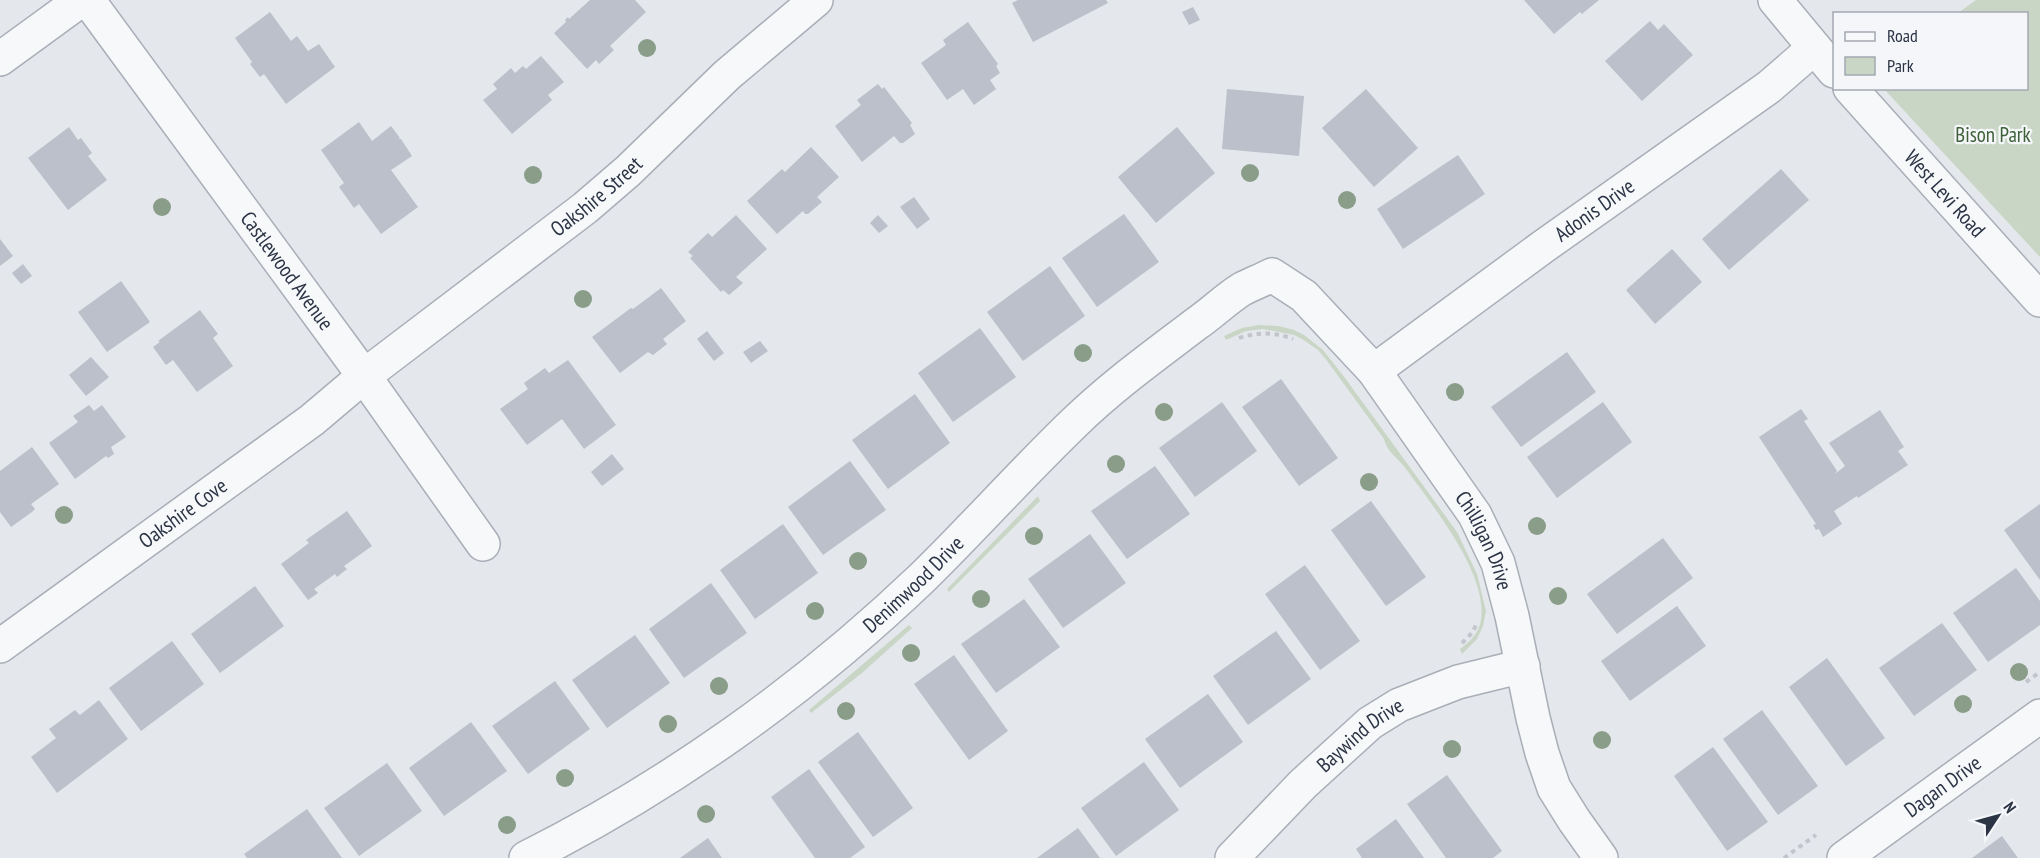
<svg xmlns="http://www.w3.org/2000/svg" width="2040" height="858" font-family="'PT Sans Narrow',sans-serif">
	<rect width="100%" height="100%" fill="#e4e7ec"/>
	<!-- green -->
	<g fill="#c9d6c5">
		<path d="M1976 0H2040V257L1884 89 2026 88V14L1958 13Z"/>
		<path d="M1259 325 1279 326 1294 330 1304 335 1323 350 1345 378 1457 532 1477 574 1486 611 1483 626 1477 639 1462 654 1460 649C1470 642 1479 633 1481 620 1488 573 1432 505 1406 469 1398 458 1387 452 1384 439L1325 358 1318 350 1302 339 1294 335 1263 329 1246 331 1226 340 1224 336 1242 328Z"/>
		<path d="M1038 496 1040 501 949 592 947 589Z"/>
		<path d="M909 625 912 628 862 673 811 713 809 710Z"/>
	</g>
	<!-- building -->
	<g fill="#bbc0ca">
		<path d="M590 0H635L646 12 610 46 614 50 599 64 596 60 587 69 554 33 566 22 565 20 568 17 569 19Z"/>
		<path d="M1018 0H1106L1108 3 1033 42 1012 3Z"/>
		<path d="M1524 0H1599L1582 14 1580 12 1554 34Z"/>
		<path d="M1193 7 1200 20 1189 25 1182 12Z"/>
		<path d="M270 12 291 41 297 36 308 51 319 44 335 67 286 104 264 74 260 77 250 64 252 62 235 38Z"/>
		<path d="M1650 21 1658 30 1664 24 1693 55 1642 101 1605 61Z"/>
		<path d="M968 22 998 64 996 66 1000 73 990 80 996 89 974 105 963 89 947 100 921 63 946 45 943 40Z"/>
		<path d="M541 56 564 82 548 95 552 100 512 134 483 100 497 89 493 84 511 68 515 73 523 66 526 69Z"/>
		<path d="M878 84 882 89 884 87 912 123 910 125 915 134 903 143H900L894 136 862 162 835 126 861 105 857 100Z"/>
		<path d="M1227 89 1304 96 1299 156 1222 149Z"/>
		<path d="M1366 89 1418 148 1374 187 1322 128Z"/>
		<path d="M359 122 372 141 391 126 400 138 398 139H401L412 156 391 170 418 207 381 234 359 204 354 208 339 187 344 183 321 150Z"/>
		<path d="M69 127 78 140 81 138 92 153 88 156 107 180 68 210 28 158Z"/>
		<path d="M1177 127 1215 173 1156 223 1118 177Z"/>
		<path d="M811 147 839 177 817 197 822 202 808 214H805L803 211 777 234 747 201 782 169 785 172Z"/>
		<path d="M1458 155 1485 194 1403 249 1377 209Z"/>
		<path d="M1781 169 1809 200 1729 270 1702 239Z"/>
		<path d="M914 197 930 219 917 229 900 207Z"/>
		<path d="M1124 214 1159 262 1097 307 1062 258Z"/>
		<path d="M736 215 767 249 736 277 743 283 729 295 723 290 721 292 690 258 693 256 688 252 708 233 712 237Z"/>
		<path d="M878 215 888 226 879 233 870 223Z"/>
		<path d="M0 239 13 256 0 266Z"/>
		<path d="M1672 249 1702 282 1655 324 1626 290Z"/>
		<path d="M23 264 32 276 21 284 12 273Z"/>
		<path d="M1050 266 1085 316 1023 361 987 312Z"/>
		<path d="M121 281 150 322 107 352 78 312Z"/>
		<path d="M661 288 686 321 663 339 667 344 653 355 648 352 620 373 592 337 631 308 633 309Z"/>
		<path d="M200 310 218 334 213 338 233 366 197 392 173 360 166 365 153 347 160 342 158 341Z"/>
		<path d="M980 328 1016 377 953 422 918 373Z"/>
		<path d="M707 331 724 353 714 361 697 339Z"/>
		<path d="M760 341 768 351 751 363 743 352Z"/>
		<path d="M1567 352 1596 392 1521 447 1491 407Z"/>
		<path d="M91 357 109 377 86 396 69 375Z"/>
		<path d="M568 360 616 425 584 449 562 419 527 445 500 409 528 389 524 383 545 368 549 373Z"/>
		<path d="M1281 379 1338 458 1299 486 1242 407Z"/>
		<path d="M915 394 950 443 888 489 852 440Z"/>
		<path d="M1222 402 1257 451 1195 497 1159 448Z"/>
		<path d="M1603 402 1632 442 1557 498 1527 457Z"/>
		<path d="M89 405 94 411 102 405 126 437 111 447 114 454 108 458 106 456 75 479 49 443 78 422 73 416Z"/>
		<path d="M1801 409 1808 419 1804 421 1837 471 1835 474 1845 466 1829 443 1880 410 1904 447 1898 451 1908 465 1858 498 1857 496 1834 511 1842 524 1823 537 1819 529 1816 530 1813 525 1816 524 1759 437Z"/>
		<path d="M32 447 59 484 31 504 35 509 32 512 11 527 0 512V471Z"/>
		<path d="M612 454 624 469 602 486 591 472Z"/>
		<path d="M850 461 886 510 823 555 788 507Z"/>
		<path d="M1155 466 1190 514 1127 559 1091 511Z"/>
		<path d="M1371 501 1426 577 1386 606 1331 530Z"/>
		<path d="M2040 504V580L2004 530Z"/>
		<path d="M347 511 372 546 344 566 347 569 337 577 335 574 314 589 318 593 308 600 281 564 309 543 306 540Z"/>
		<path d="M783 524 818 573 755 619 720 570Z"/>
		<path d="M1090 534 1126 583 1063 628 1028 579Z"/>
		<path d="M1663 538 1693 578 1617 634 1587 594Z"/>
		<path d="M1305 565 1360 641 1320 670 1265 594Z"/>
		<path d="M2016 568 2040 601V625L1988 662 1953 613Z"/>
		<path d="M711 583 747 633 684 678 649 629Z"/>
		<path d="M255 586 284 626 220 673 191 634Z"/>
		<path d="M1024 599 1060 647 996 693 961 644Z"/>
		<path d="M1677 606 1706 646 1630 701 1601 661Z"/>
		<path d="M1942 623 1977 670 1914 716 1879 668Z"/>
		<path d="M1276 631 1311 679 1248 725 1213 676Z"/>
		<path d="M635 635 670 683 607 728 572 680Z"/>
		<path d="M172 641 204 684 141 731 109 688Z"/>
		<path d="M954 655 1008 731 969 760 914 684Z"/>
		<path d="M1827 658 1885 738 1846 766 1789 687Z"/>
		<path d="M555 681 590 729 528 774 492 726Z"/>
		<path d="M1208 694 1243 742 1180 788 1145 739Z"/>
		<path d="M99 700 128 739 57 793 31 757 56 738 49 729 75 710 80 715Z"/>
		<path d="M1762 710 1818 786 1778 815 1723 739Z"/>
		<path d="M471 722 507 771 444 816 409 768Z"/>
		<path d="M858 732 913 808 873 837 818 762Z"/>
		<path d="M1713 747 1768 822 1727 851 1674 776Z"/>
		<path d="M1144 762 1179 810 1116 856 1081 808Z"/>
		<path d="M387 763 422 811 359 856 324 808Z"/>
		<path d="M809 769 865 847 850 858H815L771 797Z"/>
		<path d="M1447 775 1502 851 1493 858H1446L1407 804Z"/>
		<path d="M307 809 342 858H247L244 854Z"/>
		<path d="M1396 819 1424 858H1362L1356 849Z"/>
		<path d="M1078 828 1100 858H1037Z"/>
		<path d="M2002 836 2018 858H1972Z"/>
		<path d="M708 838 722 858H680Z"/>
	</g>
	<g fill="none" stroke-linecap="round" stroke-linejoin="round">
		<defs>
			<g id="minor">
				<path id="s1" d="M88 0 364 376 483 544"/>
				<path d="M1775 0 1834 71"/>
				<path d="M0 59 81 0"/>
				<path id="s2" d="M1850 88 2040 300"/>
				<path id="s3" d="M1374 371 1544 246 1769 87 1814 48"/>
				<path id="s4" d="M0 646 312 420 364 376 585 208 628 171 727 75 816 0"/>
				<path id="s5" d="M526 858C670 786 806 689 923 577 974 527 1022 473 1074 423 1112 386 1154 356 1196 324 1212 313 1226 299 1242 289 1252 284 1262 280 1272 275L1304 296 1374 371 1475 515 1498 563 1512 616 1533 718 1542 753 1554 788 1574 820 1601 858"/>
				<path id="s6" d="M1232 858 1303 784 1370 723 1399 705 1458 682 1523 666"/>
				<path id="s7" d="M1844 858 2040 716"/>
			</g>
		</defs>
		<!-- minor casing -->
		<use href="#minor" stroke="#a9aeb7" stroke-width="36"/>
		<!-- path -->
		<g stroke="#c2c5cb" stroke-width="4" stroke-dasharray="4.5 4.5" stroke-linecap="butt">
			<path d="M1239 338C1257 332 1276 332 1293 339"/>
			<path d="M1462 643 1473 632 1477 622"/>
			<path d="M2026 682 2040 672"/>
			<path d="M1784 858 1816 835"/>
		</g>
		<!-- minor -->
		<use href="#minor" stroke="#f7f8fa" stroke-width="33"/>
	</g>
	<!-- trees -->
	<g fill="#899d89">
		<circle cx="647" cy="48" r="9"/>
		<circle cx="1250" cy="173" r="9"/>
		<circle cx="533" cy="175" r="9"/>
		<circle cx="1347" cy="200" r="9"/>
		<circle cx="162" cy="207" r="9"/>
		<circle cx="583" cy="299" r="9"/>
		<circle cx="1083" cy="353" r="9"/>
		<circle cx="1455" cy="392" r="9"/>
		<circle cx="1164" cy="412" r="9"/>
		<circle cx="1116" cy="464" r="9"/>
		<circle cx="1369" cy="482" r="9"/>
		<circle cx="64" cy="515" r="9"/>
		<circle cx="1537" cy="526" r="9"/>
		<circle cx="1034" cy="536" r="9"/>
		<circle cx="858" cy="561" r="9"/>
		<circle cx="1558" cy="596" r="9"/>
		<circle cx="981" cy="599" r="9"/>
		<circle cx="815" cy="611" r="9"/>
		<circle cx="911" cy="653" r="9"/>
		<circle cx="2019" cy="672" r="9"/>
		<circle cx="719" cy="686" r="9"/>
		<circle cx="1963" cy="704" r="9"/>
		<circle cx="846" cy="711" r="9"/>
		<circle cx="668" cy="724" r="9"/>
		<circle cx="1602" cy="740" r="9"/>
		<circle cx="1452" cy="749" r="9"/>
		<circle cx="565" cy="778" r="9"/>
		<circle cx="706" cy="814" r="9"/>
		<circle cx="507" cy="825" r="9"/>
	</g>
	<g text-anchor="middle" stroke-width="4.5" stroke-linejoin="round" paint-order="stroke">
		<!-- park labels -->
		<g font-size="21" fill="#3f6138" stroke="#f4f6f9">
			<text x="1993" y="142">Bison Park</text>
		</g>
		<!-- street labels -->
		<g font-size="21" fill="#2b3445" stroke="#f4f6f9">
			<text dy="7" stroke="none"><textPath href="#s2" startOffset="142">West Levi Road</textPath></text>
			<text dy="7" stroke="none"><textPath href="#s4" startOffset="747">Oakshire Street</textPath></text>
			<text dy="7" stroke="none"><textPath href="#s3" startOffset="273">Adonis Drive</textPath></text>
			<text dy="7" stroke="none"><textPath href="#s1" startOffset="336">Castlewood Avenue</textPath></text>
			<text dy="7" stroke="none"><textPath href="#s4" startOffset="226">Oakshire Cove</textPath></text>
			<text dy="7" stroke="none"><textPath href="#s5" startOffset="1296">Chilligan Drive</textPath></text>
			<text dy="7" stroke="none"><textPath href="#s5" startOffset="476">Denimwood Drive</textPath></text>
			<text dy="7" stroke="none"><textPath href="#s6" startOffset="178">Baywind Drive</textPath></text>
			<text dy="7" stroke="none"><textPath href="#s7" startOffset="122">Dagan Drive</textPath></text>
		</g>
	</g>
	<!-- legend -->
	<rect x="1833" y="12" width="195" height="78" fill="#f4f6f9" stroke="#a4a8b1" stroke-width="1.5"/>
	<rect x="1845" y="32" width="30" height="9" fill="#f7f8fa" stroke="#a4a8b1" stroke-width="1.5"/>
	<text x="1887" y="42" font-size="18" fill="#2b3445">Road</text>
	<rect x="1845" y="57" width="30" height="18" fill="#c9d6c5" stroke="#a4a8b1" stroke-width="1.5"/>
	<text x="1887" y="72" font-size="18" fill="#2b3445">Park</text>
	<!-- north arrow -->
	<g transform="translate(1998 816) rotate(54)" stroke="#f4f6f9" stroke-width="4.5" paint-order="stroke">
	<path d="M0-4.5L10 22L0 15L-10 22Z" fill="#2b3445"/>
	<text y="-9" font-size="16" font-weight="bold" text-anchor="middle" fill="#2b3445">N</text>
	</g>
</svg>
